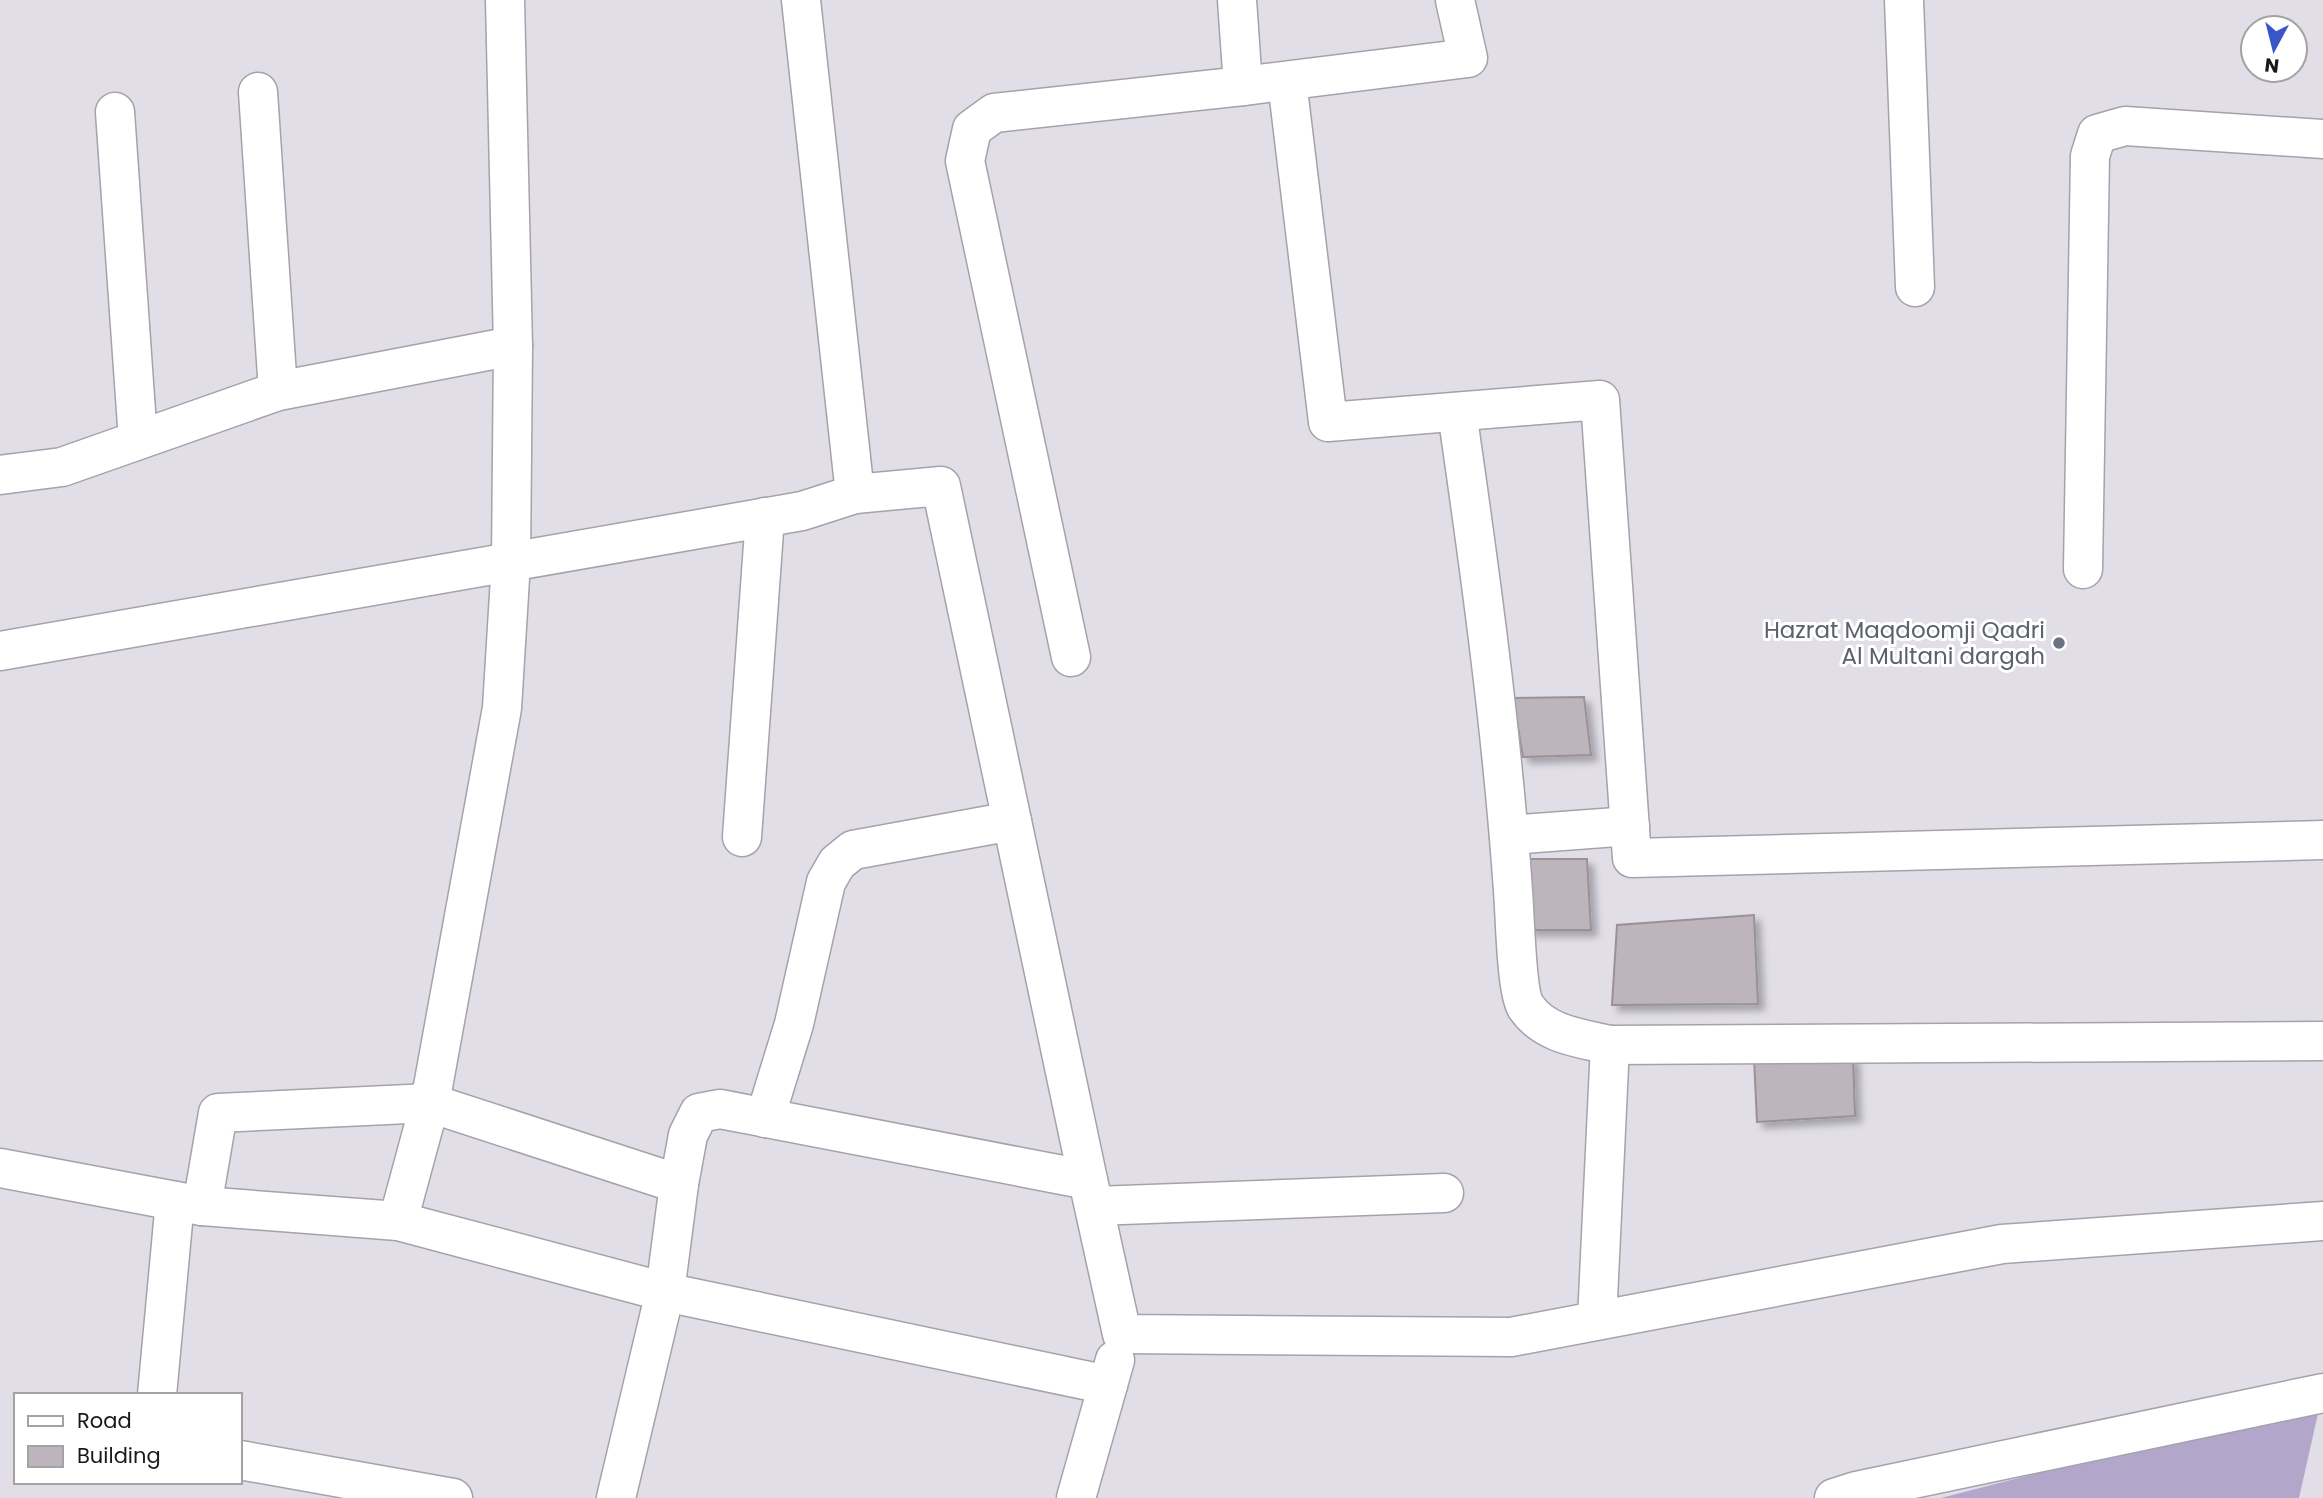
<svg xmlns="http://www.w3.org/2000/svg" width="2323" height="1498" font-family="Poppins,sans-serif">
	<defs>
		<filter id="shadow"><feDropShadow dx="6" dy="6" stdDeviation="3.5" flood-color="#0004"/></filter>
	</defs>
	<rect width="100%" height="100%" fill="#e1dee8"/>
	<!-- forest -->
	<path fill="#b2a7cb" d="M2321 1400 2299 1498H1941Z"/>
	<!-- building -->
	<g fill="#bdb5bb" stroke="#999197" stroke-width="2" filter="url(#shadow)">
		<path d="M1584 697 1591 755 1523 757 1513 698Z"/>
		<path d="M1527 859H1587L1591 930H1528Z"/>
		<path d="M1754 915 1758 1004 1612 1005 1617 925Z"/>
		<path d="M1853 1056 1855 1116 1757 1122 1754 1057Z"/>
	</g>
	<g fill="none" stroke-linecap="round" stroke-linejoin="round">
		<defs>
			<g id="minor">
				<path d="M801 0 855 494 941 486 1088 1180 1122 1334 1511 1337 2002 1244 2323 1221"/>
				<path d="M1237 0 1243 86"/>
				<path d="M1904 0 1915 287"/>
				<path d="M1287 81 1328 422 1600 400 1632 858 2323 840"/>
				<path d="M258 92 278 391"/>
				<path d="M115 112 138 440"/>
				<path d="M1457 412C1480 571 1502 731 1513 891 1515 913 1516 992 1526 1007 1545 1035 1580 1038 1610 1045L2323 1041"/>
				<path d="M0 475 62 467 278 391 513 346"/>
				<path d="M2083 569 2090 156 2097 134 2125 126 2323 139"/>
				<path d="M0 651 802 511 855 494"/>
				<path d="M1071 657 965 161 972 129 994 113 1243 86 1468 58 1455 0"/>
				<path d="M1509 835 1630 826"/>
				<path d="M742 837 765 517"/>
				<path d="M765 1118 794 1024 826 882 837 863 853 850 1012 821"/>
				<path d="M0 1168 202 1206 398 1221 665 1292 1108 1385"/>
				<path d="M679 1184 688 1135 699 1113 720 1109 1088 1180"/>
				<path d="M202 1206 218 1113 430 1103 679 1184 665 1292 616 1498"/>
				<path d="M1095 1206 1444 1193"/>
				<path d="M398 1221 430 1103 502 708 511 562 513 346 505 0"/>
				<path d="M1597 1320 1610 1045"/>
				<path d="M157 1395 175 1201"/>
				<path d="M240 1460 453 1498"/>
				<path d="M1076 1498 1115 1360"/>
				<path d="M1834 1498 1856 1491 2323 1393"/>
			</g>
		</defs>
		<!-- minor casing -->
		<use href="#minor" stroke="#a4a2aa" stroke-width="41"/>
		<!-- minor -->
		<use href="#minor" stroke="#fff" stroke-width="38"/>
	</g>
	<!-- markers -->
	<circle fill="#6b7280" stroke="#fff" stroke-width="2.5" cx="2059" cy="643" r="7"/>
	<g text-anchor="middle" stroke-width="6" stroke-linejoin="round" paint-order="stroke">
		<!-- worship labels -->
		<g font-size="23" fill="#5b616d" stroke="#fff" text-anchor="end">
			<text x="2045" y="638">Hazrat Maqdoomji Qadri<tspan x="2045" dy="26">Al Multani dargah</tspan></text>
		</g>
	</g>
	<!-- legend -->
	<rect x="14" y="1393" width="228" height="91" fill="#ffffff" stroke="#a3a3a4" stroke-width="2"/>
	<rect x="28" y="1416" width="35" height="10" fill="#ffffff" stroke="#a3a3a4" stroke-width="2"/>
	<text x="77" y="1428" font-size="21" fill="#19181b">Road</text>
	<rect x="28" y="1446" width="35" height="21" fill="#bdb5bb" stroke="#a3a3a4" stroke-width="2"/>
	<text x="77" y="1463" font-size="21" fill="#19181b">Building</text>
	<!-- north arrow -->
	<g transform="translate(2274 49) rotate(187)"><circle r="33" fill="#ffffff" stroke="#a3a3a4" stroke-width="2"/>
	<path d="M0-5L12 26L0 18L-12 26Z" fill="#3a55c7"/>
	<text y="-10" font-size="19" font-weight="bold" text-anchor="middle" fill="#19181b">N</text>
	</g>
</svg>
